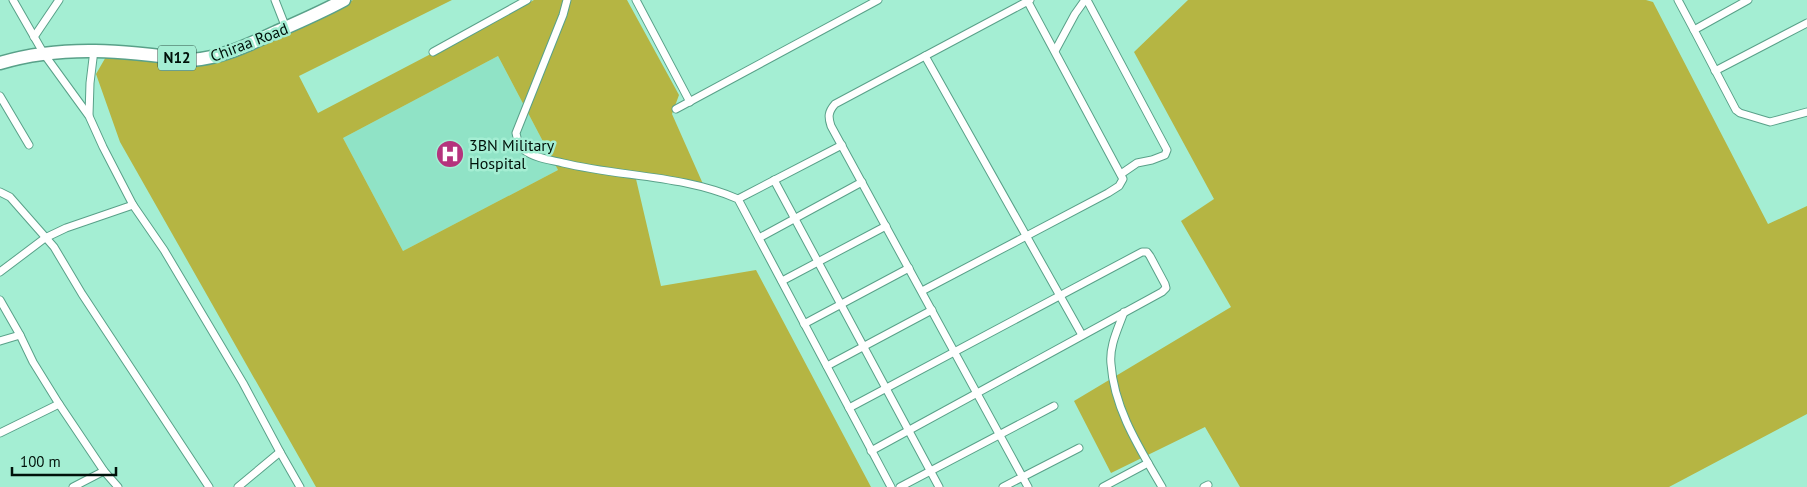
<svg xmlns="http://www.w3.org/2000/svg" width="1807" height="487" font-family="'PT Sans',sans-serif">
	<rect width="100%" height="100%" fill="#a4eed3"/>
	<!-- built -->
	<path fill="#90e3c6" d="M498 56 558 170 403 251 343 138Z"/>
	<!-- forest -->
	<g fill="#b5b543" fill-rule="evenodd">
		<path d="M353 0H452L299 76 318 113 534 0H627L679 95 672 114 703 184 636 179 661 286 756 270 871 487H316L120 142 96 74 107 55 220 61 285 36ZM498 56 558 170 403 251 343 138Z"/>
		<path d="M1188 0H1646L1653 2 1768 224 1807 206V414L1669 487H1240L1205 427 1111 473 1074 401 1231 307 1181 221 1214 199 1134 52Z"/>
	</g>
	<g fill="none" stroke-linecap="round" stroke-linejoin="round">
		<defs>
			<g id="street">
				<path d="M13 0 44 54 89 116 103 147 133 205 164 250 243 383 280 452 300 487"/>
				<path d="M275 0 286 28"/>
				<path d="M567 0 563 15 516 133C517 139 519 146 524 150 534 158 551 160 563 163 621 177 683 175 738 199L891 487"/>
				<path d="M636 0 690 102"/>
				<path d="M1087 0 1167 150 1165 155 1152 160 1137 163 1121 174"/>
				<path d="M1678 0 1694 30"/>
				<path d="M1748 0 1694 30 1736 110 1740 113 1770 122 1807 112"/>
				<path d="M34 37 59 0"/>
				<path d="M1055 51 1075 14 1085 0"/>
				<path d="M433 52 527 0"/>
				<path d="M925 56 1082 335"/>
				<path d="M1715 71 1807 23"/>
				<path d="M0 96 29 145"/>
				<path d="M676 109 878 0"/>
				<path d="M89 115 90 83 94 50"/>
				<path d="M774 180 939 487"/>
				<path d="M0 192 10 197 54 247 82 294 209 487"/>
				<path d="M738 199 842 145"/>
				<path d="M759 238 862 182"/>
				<path d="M0 272 45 238 66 228 133 205"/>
				<path d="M782 281 886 226"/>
				<path d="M922 291 1108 193 1119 186 1123 179 1028 2"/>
				<path d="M0 300 20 335 33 362 59 404 104 471 118 487"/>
				<path d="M1124 312C1118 329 1109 346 1111 364 1114 409 1140 449 1162 487"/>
				<path d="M804 324 909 268"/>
				<path d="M0 341 20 335"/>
				<path d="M827 366 932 310"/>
				<path d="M849 408 1142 252H1147L1150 256 1165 284 1166 288 1162 292 871 451"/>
				<path d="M0 433 59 404"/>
				<path d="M73 487 104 471"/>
				<path d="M238 487 280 452"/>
				<path d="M900 487 1054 406"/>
				<path d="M1003 487 1079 448"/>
				<path d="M1028 487 831 126C828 117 828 112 835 104L1030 0"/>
				<path d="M1103 487 1148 463"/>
				<path d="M1204 487 1208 485"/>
			</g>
			<path id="highway" d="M0 63C63 44 127 51 191 60 222 58 248 45 276 32 299 22 322 12 344 0"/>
		</defs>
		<!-- street casing -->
		<use href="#street" stroke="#59a189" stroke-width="9"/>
		<!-- highway casing -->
		<use href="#highway" stroke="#59a189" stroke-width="15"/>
		<!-- street -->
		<use href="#street" stroke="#fff" stroke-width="7"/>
		<!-- highway -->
		<use href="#highway" stroke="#fff" stroke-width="12"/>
	</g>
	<!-- icons -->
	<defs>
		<symbol id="hospital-disc" viewBox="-11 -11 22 22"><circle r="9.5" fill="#b5337d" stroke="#a4eed3"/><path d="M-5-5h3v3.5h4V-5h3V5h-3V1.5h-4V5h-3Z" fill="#fff"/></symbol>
	</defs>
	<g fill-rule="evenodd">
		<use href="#hospital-disc" x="434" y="138" width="32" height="32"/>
	</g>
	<g text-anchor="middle" stroke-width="5" stroke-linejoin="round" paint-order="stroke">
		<!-- shield labels -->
		<rect fill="#a4eed3" stroke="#315346" stroke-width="1" x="158" y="45.5" width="38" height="25" rx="4"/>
		<g font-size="15" font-weight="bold" fill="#00110a">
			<text x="177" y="63">N12</text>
		</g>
		<!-- street labels -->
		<g font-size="16" fill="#00110a" stroke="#a4eed3">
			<text transform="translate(249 42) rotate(-21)" y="6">Chiraa Road</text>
		</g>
		<!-- poi labels -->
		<g font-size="16" fill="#00110a" stroke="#a4eed3" text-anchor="start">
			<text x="469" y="151">3BN Military<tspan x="469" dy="18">Hospital</tspan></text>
		</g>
	</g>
	<!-- scale -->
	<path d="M12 467v8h104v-8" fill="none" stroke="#00110a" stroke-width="2.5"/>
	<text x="20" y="467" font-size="15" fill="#00110a" stroke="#a4eed3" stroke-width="4" paint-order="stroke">100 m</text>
</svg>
